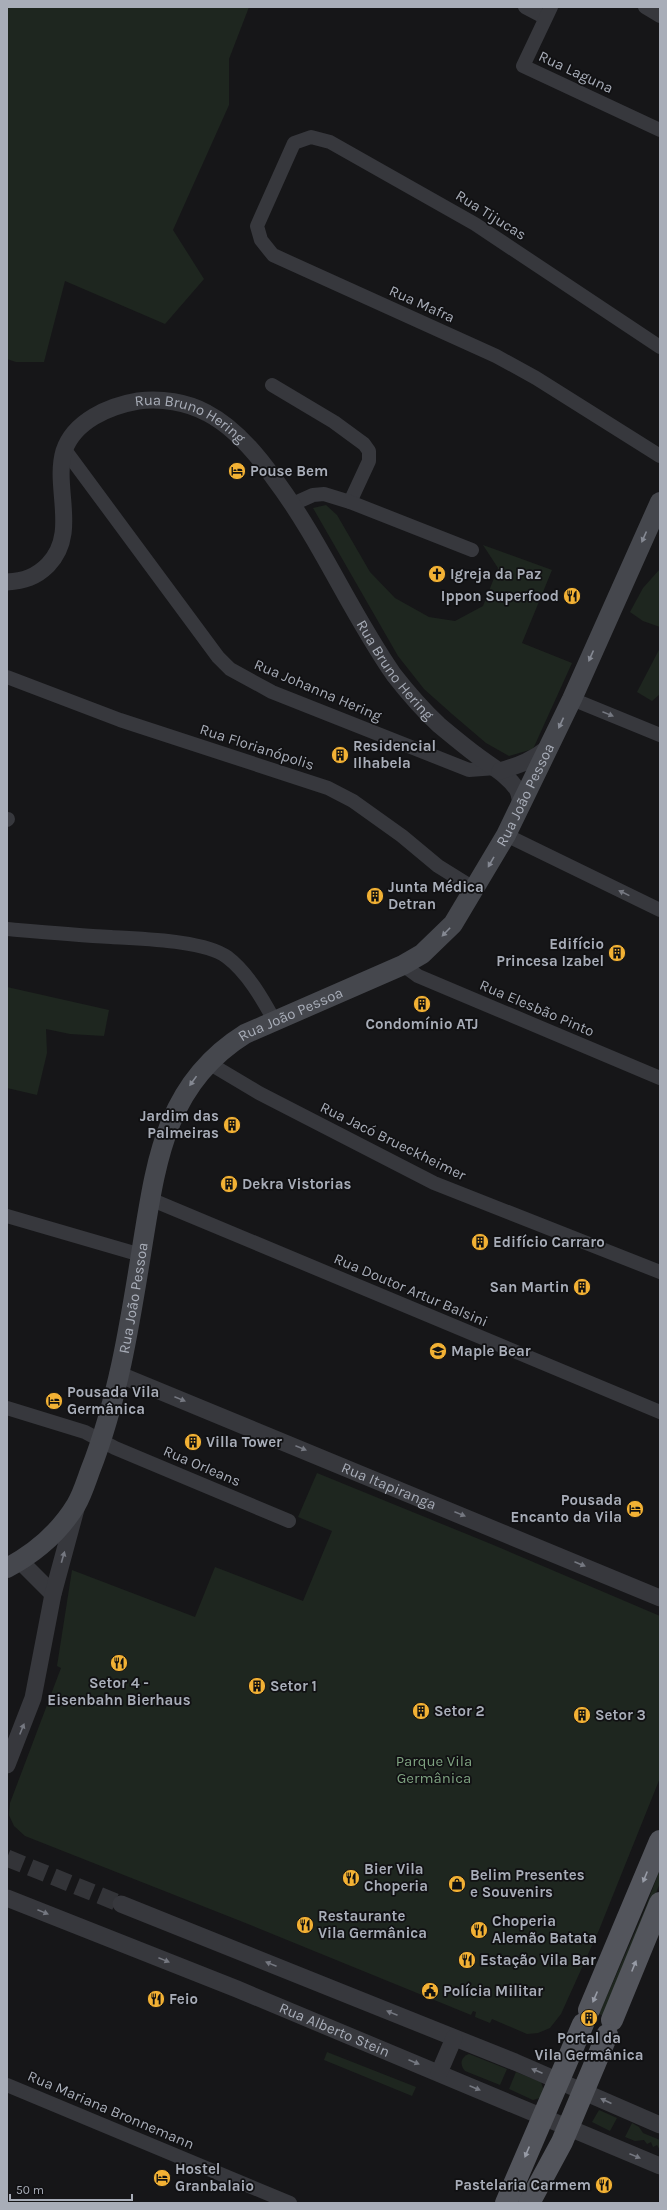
<svg xmlns="http://www.w3.org/2000/svg" width="667" height="2210" font-family="Karla,sans-serif">
	<rect width="100%" height="100%" fill="#161618"/>
	<!-- green -->
	<g fill="#1e261f">
		<path d="M7 7H249L229 59V105L173 230 204 279 165 324 65 281 44 362H16L7 359Z"/>
		<path d="M326 505 337 515 370 572 395 598 429 617 455 621 483 606 498 568 483 545 552 570 522 643 572 663 533 749 509 756 486 743 452 714 424 689 398 656 313 508Z"/>
		<path d="M660 569V627L643 621 630 612 643 588Z"/>
		<path d="M660 648V694L652 701 637 692Z"/>
		<path d="M7 987 109 1010 104 1036 70 1034 46 1029 47 1053 37 1095 7 1088Z"/>
		<path d="M317 1473 491 1544 660 1616V1778L599 1930 561 2014 550 2028 538 2033 527 2034 492 2019 490 2023 475 2017 476 2012 473 2011 471 2015 248 1924 25 1836 14 1826 9 1815 10 1803 61 1668 57 1666 72 1570 195 1617 215 1567 303 1601 332 1531 298 1517Z"/>
		<path d="M660 1869V1883L606 2017 599 2014 645 1909Z"/>
		<path d="M327 2052 416 2087 412 2096 324 2060Z"/>
		<path d="M469 2054 507 2069 500 2085 465 2071C459 2064 461 2057 469 2054Z"/>
		<path d="M516 2072 541 2082 544 2091 540 2098 533 2100 509 2089Z"/>
		<path d="M599 2110 617 2118 610 2131 592 2122Z"/>
		<path d="M632 2123 639 2127 643 2133 660 2140V2150L657 2145 653 2147 651 2142 647 2144 644 2140 635 2141 625 2137Z"/>
	</g>
	<g fill="none" stroke-linecap="round" stroke-linejoin="round">
		<!-- tertiary-tunnel -->
		<path stroke="#333438" stroke-width="17" stroke-dasharray="17 8" stroke-linecap="butt" d="M7 1858 121 1904"/>
		<!-- minor -->
		<g stroke="#37383d" stroke-width="14">
			<path d="M525 7 544 17"/>
			<path d="M551 7 523 66 660 130"/>
			<path d="M645 7 660 16"/>
			<path d="M660 347 475 224 330 142 311 137 294 143 257 226 261 240 273 255 496 356 536 378 660 456"/>
			<path d="M272 385 334 422 364 444 369 451V461L350 502"/>
			<path d="M65 450 218 657 230 669 272 692 469 770 496 768"/>
			<path d="M293 504 313 495 324 494 350 502 472 550"/>
			<path d="M7 677 120 720 328 788 353 801 402 836 438 866 475 889"/>
			<path d="M572 699 660 735"/>
			<path d="M7 820 8 819"/>
			<path d="M506 835 660 910"/>
			<path d="M7 929C42 932 76 935 111 937 140 939 204 940 227 957 247 972 262 998 274 1020"/>
			<path d="M403 965 418 976 660 1078"/>
			<path d="M207 1062 259 1093 434 1183 660 1272"/>
			<path d="M150 1199 660 1412"/>
			<path d="M7 1216 141 1255"/>
			<path d="M7 1408 85 1432 115 1448 289 1521"/>
			<path d="M7 2085 290 2203"/>
		</g>
		<!-- tertiary -->
		<g stroke="#37383d" stroke-width="17">
			<path id="s1" d="M7 582C24 581 36 577 48 565 79 533 53 488 64 451 74 421 109 406 138 401 161 398 187 402 207 413 234 427 256 453 273 477 320 539 350 612 394 675 408 693 423 710 439 725 451 735 463 745 475 754 490 766 506 773 517 789 520 794 520 800 521 806"/>
			<path d="M500 771C520 765 533 760 549 747"/>
			<path id="s2" d="M118 1374 660 1598"/>
			<path d="M20 1561 53 1594"/>
			<path d="M7 1765 33 1698 53 1594 76 1509"/>
			<path id="s3" d="M7 1898 237 1989 660 2166"/>
			<path d="M121 1904 515 2062 660 2125"/>
			<path d="M439 2073 454 2038"/>
		</g>
		<!-- secondary -->
		<path stroke="#45474d" stroke-width="20" id="s4" d="M7 1568C35 1553 59 1533 76 1505 82 1495 86 1482 90 1471 118 1400 130 1323 142 1248 156 1162 165 1084 245 1034L403 965 422 954 453 924 506 835 572 699 660 502"/>
		<!-- primary -->
		<g stroke="#53555c" stroke-width="22">
			<path d="M589 2010 660 1841"/>
			<path d="M612 2020 660 1903"/>
			<path d="M506 2203 583 2024"/>
			<path d="M529 2203 562 2142 607 2035"/>
		</g>
	</g>
	<!-- one-way arrows -->
	<defs><path id="oneway-solid" d="M-6-.8H1V-3.2L6.5 0L1 3.2V.8H-6Z"/></defs>
	<g fill="#858993">
		<use href="#oneway-solid" transform="translate(644 537) rotate(114)"/>
		<use href="#oneway-solid" transform="translate(591 656) rotate(114)"/>
		<use href="#oneway-solid" transform="translate(561 723) rotate(115)"/>
		<use href="#oneway-solid" transform="translate(491 862) rotate(120)"/>
		<use href="#oneway-solid" transform="translate(446 932) rotate(134)"/>
		<use href="#oneway-solid" transform="translate(193 1081) rotate(126)"/>
	</g>
	<g fill="#757881">
		<use href="#oneway-solid" transform="translate(608 714) rotate(22)"/>
		<use href="#oneway-solid" transform="translate(624 893) rotate(-154)"/>
		<use href="#oneway-solid" transform="translate(180 1399) rotate(22)"/>
		<use href="#oneway-solid" transform="translate(301 1448) rotate(22)"/>
		<use href="#oneway-solid" transform="translate(460 1514) rotate(22)"/>
		<use href="#oneway-solid" transform="translate(63 1557) rotate(-74)"/>
		<use href="#oneway-solid" transform="translate(580 1564) rotate(23)"/>
		<use href="#oneway-solid" transform="translate(22 1729) rotate(-68)"/>
		<use href="#oneway-solid" transform="translate(43 1912) rotate(22)"/>
		<use href="#oneway-solid" transform="translate(164 1960) rotate(22)"/>
		<use href="#oneway-solid" transform="translate(271 1964) rotate(-158)"/>
		<use href="#oneway-solid" transform="translate(392 2013) rotate(-158)"/>
		<use href="#oneway-solid" transform="translate(414 2062) rotate(23)"/>
		<use href="#oneway-solid" transform="translate(537 2071) rotate(-157)"/>
		<use href="#oneway-solid" transform="translate(475 2088) rotate(23)"/>
		<use href="#oneway-solid" transform="translate(606 2101) rotate(-156)"/>
		<use href="#oneway-solid" transform="translate(635 2156) rotate(22)"/>
	</g>
	<g fill="#979ba6">
		<use href="#oneway-solid" transform="translate(645 1877) rotate(112)"/>
		<use href="#oneway-solid" transform="translate(634 1966) rotate(-68)"/>
		<use href="#oneway-solid" transform="translate(595 1997) rotate(113)"/>
		<use href="#oneway-solid" transform="translate(527 2152) rotate(113)"/>
	</g>
	<!-- icons -->
	<defs>
		<symbol id="hotel-disc" viewBox="-11 -11 22 22"><circle r="9.5" fill="#f2b134" stroke="#111113"/><path d="M-6-4.5h1.5V1H6V5H4.5V3h-9V5H-6ZM-4 0a1.8 1.8 0 1 1 3.6 0ZM.5 0V-2.5h3Q6-2.5 6 0Z" fill="#111"/></symbol>
		<symbol id="church-disc" viewBox="-11 -11 22 22"><circle r="9.5" fill="#f2b134" stroke="#111113"/><path d="M-1.2-6h2.4v3.5h3.3v2.4h-3.3V6h-2.4V-.1h-3.3v-2.4h3.3Z" fill="#111"/></symbol>
		<symbol id="restaurant-disc" viewBox="-11 -11 22 22"><circle r="9.5" fill="#f2b134" stroke="#111113"/><path d="M-5-6h1v4h1v-4h1v4h1v-4h1v5L-1.5 .5V6h-2V.5L-5-1ZM5-6V6H3V1.5H1.5Q1.5-4 5-6Z" fill="#111"/></symbol>
		<symbol id="building-disc" viewBox="-11 -11 22 22"><circle r="9.5" fill="#f2b134" stroke="#111113"/><path d="M-4-6H4V6H1V3H-1V6H-4ZM-2.5-4.3h1.7v1.8h-1.7ZM.8-4.3h1.7v1.8H.8ZM-2.5-1h1.7V.8h-1.7ZM.8-1h1.7V.8H.8Z" fill="#111"/></symbol>
		<symbol id="school-disc" viewBox="-11 -11 22 22"><circle r="9.5" fill="#f2b134" stroke="#111113"/><path d="M0-5L7-2L0 1L-7-2ZM-4 1L0 2.5L4 1V4Q0 6-4 4Z" fill="#111"/></symbol>
		<symbol id="shop-disc" viewBox="-11 -11 22 22"><circle r="9.5" fill="#f2b134" stroke="#111113"/><path d="M-5-2.5h2.3a2.7 3.5 0 0 1 5.4 0H5L5.5 6h-11ZM-1.5-2.5h3a1.5 2.3 0 0 0-3 0Z" fill="#111"/></symbol>
		<symbol id="civic-disc" viewBox="-11 -11 22 22"><circle r="9.5" fill="#f2b134" stroke="#111113"/><path d="M-.6-6.5H3V-4.5H.6V-3L4-1V1h2V6H-6V1h2V-1L-.6-3ZM-1.2 2.5V6h2.4V2.5Z" fill="#111"/></symbol>
	</defs>
	<g fill-rule="evenodd">
		<use href="#hotel-disc" x="227" y="461" width="20" height="20"/>
		<use href="#church-disc" x="427" y="564" width="20" height="20"/>
		<use href="#restaurant-disc" x="562" y="586" width="20" height="20"/>
		<use href="#building-disc" x="330" y="745" width="20" height="20"/>
		<use href="#building-disc" x="365" y="886" width="20" height="20"/>
		<use href="#building-disc" x="607" y="943" width="20" height="20"/>
		<use href="#building-disc" x="412" y="994" width="20" height="20"/>
		<use href="#building-disc" x="222" y="1115" width="20" height="20"/>
		<use href="#building-disc" x="219" y="1174" width="20" height="20"/>
		<use href="#building-disc" x="470" y="1232" width="20" height="20"/>
		<use href="#building-disc" x="572" y="1277" width="20" height="20"/>
		<use href="#school-disc" x="428" y="1341" width="20" height="20"/>
		<use href="#hotel-disc" x="44" y="1391" width="20" height="20"/>
		<use href="#building-disc" x="183" y="1432" width="20" height="20"/>
		<use href="#hotel-disc" x="625" y="1499" width="20" height="20"/>
		<use href="#restaurant-disc" x="109" y="1653" width="20" height="20"/>
		<use href="#building-disc" x="247" y="1676" width="20" height="20"/>
		<use href="#building-disc" x="411" y="1701" width="20" height="20"/>
		<use href="#building-disc" x="572" y="1705" width="20" height="20"/>
		<use href="#restaurant-disc" x="341" y="1868" width="20" height="20"/>
		<use href="#shop-disc" x="447" y="1874" width="20" height="20"/>
		<use href="#restaurant-disc" x="295" y="1915" width="20" height="20"/>
		<use href="#restaurant-disc" x="469" y="1920" width="20" height="20"/>
		<use href="#restaurant-disc" x="457" y="1950" width="20" height="20"/>
		<use href="#civic-disc" x="420" y="1981" width="20" height="20"/>
		<use href="#restaurant-disc" x="146" y="1989" width="20" height="20"/>
		<use href="#building-disc" x="579" y="2008" width="20" height="20"/>
		<use href="#hotel-disc" x="152" y="2168" width="20" height="20"/>
		<use href="#restaurant-disc" x="594" y="2175" width="20" height="20"/>
	</g>
	<g text-anchor="middle" stroke-width="3.5" stroke-linejoin="round" paint-order="stroke">
		<!-- street labels -->
		<g font-size="15" fill="#a8adb8" stroke="#111113">
			<text transform="translate(576 72) rotate(25)" y="5">Rua Laguna</text>
			<text transform="translate(491 215) rotate(32)" y="5">Rua Tijucas</text>
			<text transform="translate(422 304) rotate(24)" y="5">Rua Mafra</text>
			<text dy="5" stroke="none"><textPath href="#s1" startOffset="314">Rua Bruno Hering</textPath></text>
			<text dy="5" stroke="none"><textPath href="#s1" startOffset="650">Rua Bruno Hering</textPath></text>
			<text transform="translate(318 690) rotate(23)" y="5">Rua Johanna Hering</text>
			<text transform="translate(257 747) rotate(18)" y="5">Rua Florianópolis</text>
			<text dy="5" stroke="none"><textPath href="#s4" startOffset="993">Rua João Pessoa</textPath></text>
			<text transform="translate(537 1008) rotate(23)" y="5">Rua Elesbão Pinto</text>
			<text dy="5" stroke="none"><textPath href="#s4" startOffset="657">Rua João Pessoa</textPath></text>
			<text transform="translate(393 1141) rotate(26)" y="5">Rua Jacó Brueckheimer</text>
			<text transform="translate(411 1290) rotate(23)" y="5">Rua Doutor Artur Balsini</text>
			<text dy="5" stroke="none"><textPath href="#s4" startOffset="310">Rua João Pessoa</textPath></text>
			<text transform="translate(202 1466) rotate(23)" y="5">Rua Orleans</text>
			<text dy="5" stroke="none"><textPath href="#s2" startOffset="293">Rua Itapiranga</textPath></text>
			<text dy="5" stroke="none"><textPath href="#s3" startOffset="353">Rua Alberto Stein</textPath></text>
			<text transform="translate(111 2110) rotate(23)" y="5">Rua Mariana Bronnemann</text>
		</g>
		<!-- poi labels -->
		<g font-size="15" font-weight="bold" fill="#a8adb8" stroke="#111113" text-anchor="start">
			<text x="250" y="476">Pouse Bem</text>
			<text x="450" y="579">Igreja da Paz</text>
			<text x="559" y="601" text-anchor="end">Ippon Superfood</text>
			<text x="353" y="751">Residencial<tspan x="353" dy="17">Ilhabela</tspan></text>
			<text x="388" y="892">Junta Médica<tspan x="388" dy="17">Detran</tspan></text>
			<text x="604" y="949" text-anchor="end">Edifício<tspan x="604" dy="17">Princesa Izabel</tspan></text>
			<text x="422" y="1029" text-anchor="middle">Condomínio ATJ</text>
			<text x="219" y="1121" text-anchor="end">Jardim das<tspan x="219" dy="17">Palmeiras</tspan></text>
			<text x="242" y="1189">Dekra Vistorias</text>
			<text x="493" y="1247">Edifício Carraro</text>
			<text x="569" y="1292" text-anchor="end">San Martin</text>
			<text x="451" y="1356">Maple Bear</text>
			<text x="67" y="1397">Pousada Vila<tspan x="67" dy="17">Germânica</tspan></text>
			<text x="206" y="1447">Villa Tower</text>
			<text x="622" y="1505" text-anchor="end">Pousada<tspan x="622" dy="17">Encanto da Vila</tspan></text>
			<text x="119" y="1688" text-anchor="middle">Setor 4 -<tspan x="119" dy="17">Eisenbahn Bierhaus</tspan></text>
			<text x="270" y="1691">Setor 1</text>
			<text x="434" y="1716">Setor 2</text>
			<text x="595" y="1720">Setor 3</text>
			<text x="364" y="1874">Bier Vila<tspan x="364" dy="17">Choperia</tspan></text>
			<text x="470" y="1880">Belim Presentes<tspan x="470" dy="17">e Souvenirs</tspan></text>
			<text x="318" y="1921">Restaurante<tspan x="318" dy="17">Vila Germânica</tspan></text>
			<text x="492" y="1926">Choperia<tspan x="492" dy="17">Alemão Batata</tspan></text>
			<text x="480" y="1965">Estação Vila Bar</text>
			<text x="443" y="1996">Polícia Militar</text>
			<text x="169" y="2004">Feio</text>
			<text x="589" y="2043" text-anchor="middle">Portal da<tspan x="589" dy="17">Vila Germânica</tspan></text>
			<text x="175" y="2174">Hostel<tspan x="175" dy="17">Granbalaio</tspan></text>
			<text x="591" y="2190" text-anchor="end">Pastelaria Carmem</text>
		</g>
		<!-- park labels -->
		<g font-size="15" fill="#7fa381" stroke="#111113">
			<text x="434" y="1766">Parque Vila<tspan x="434" dy="17">Germânica</tspan></text>
		</g>
	</g>
	<!-- border -->
	<rect width="667" height="2210" fill="none" stroke="#a8adb8" stroke-width="16"/>
	<!-- scale -->
	<path d="M10 2194v6h122v-6" fill="none" stroke="#a8adb8" stroke-width="2"/>
	<text x="16" y="2194" font-size="12" fill="#a8adb8" stroke="#111113" stroke-width="3" paint-order="stroke">50 m</text>
</svg>
